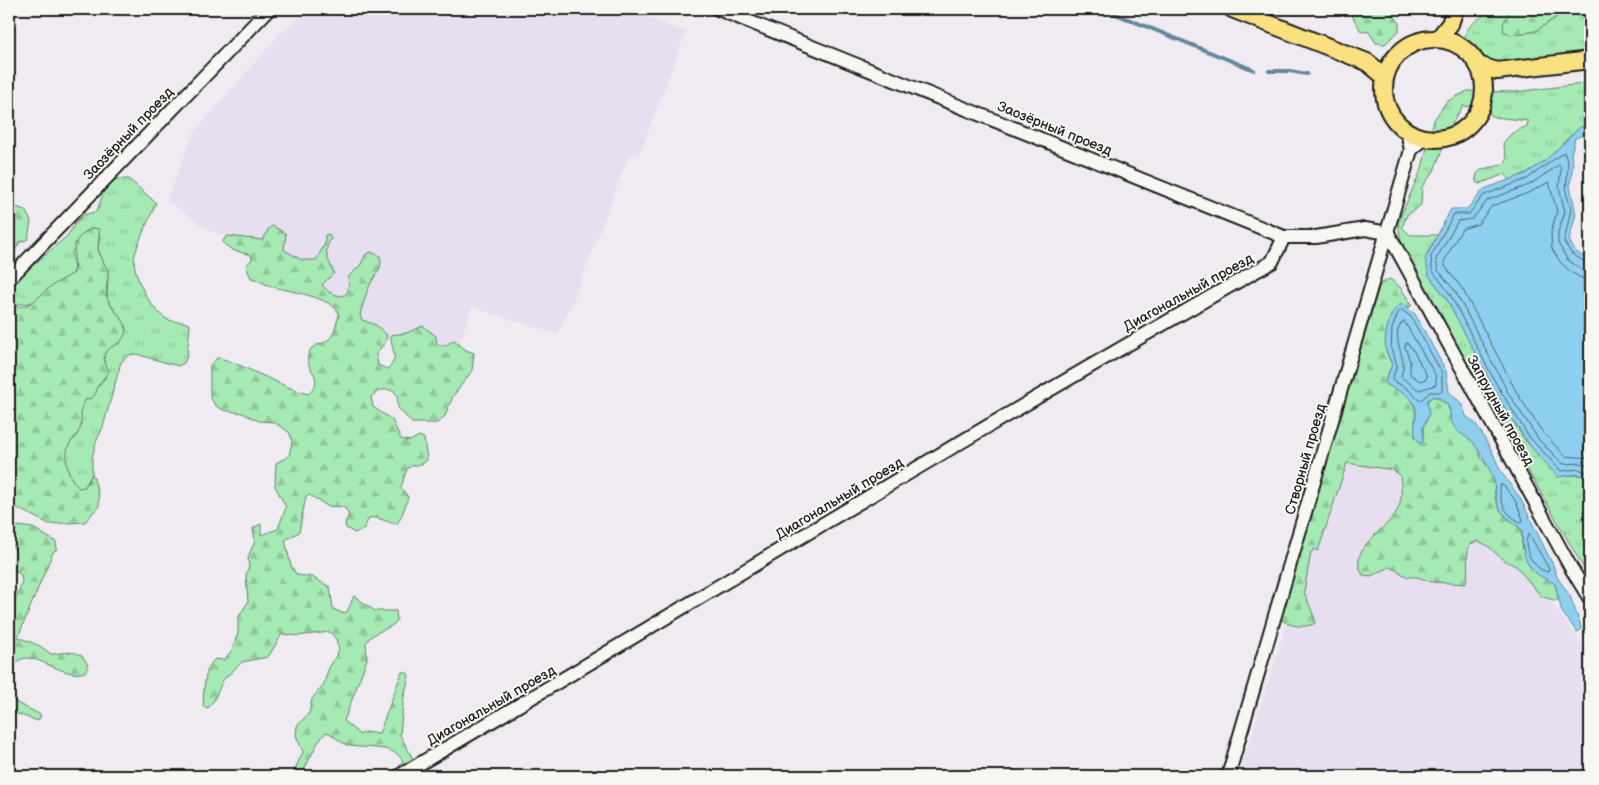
<svg xmlns="http://www.w3.org/2000/svg" width="1599" height="785" font-family="'Balsamiq Sans',sans-serif">
	<defs>
		<pattern id="grass-tufts" width="24" height="20" patternUnits="userSpaceOnUse" patternTransform="scale(1.25)"><rect width="24" height="20" fill="#a5e9b4"/><path d="M3 7l-1-3M5 7V3M7 7l1-3M15 17l-1-3M17 17v-4M19 17l1-3" fill="none" stroke="#8dc79a"/></pattern>
		<pattern id="forest-firs" width="22" height="20" patternUnits="userSpaceOnUse" patternTransform="scale(1.25)"><rect width="22" height="20" fill="#a5e9b4"/><path d="M5 1l3.5 6h-7zM16 11l3.5 6h-7z" fill="#8dc79a"/></pattern>
	</defs>
	<rect width="100%" height="100%" fill="#efebf1"/>
	<filter id="ink" filterUnits="userSpaceOnUse"><feTurbulence type="fractalNoise" baseFrequency=".02" numOctaves="2"/><feDisplacementMap in="SourceGraphic" scale="10" xChannelSelector="R" yChannelSelector="G"/><feConvolveMatrix kernelMatrix="1 2 1 2 8 2 1 2 1" color-interpolation-filters="sRGB"/></filter>
	<g filter="url(#ink)">
		<!-- built -->
		<g fill="#e7def0">
			<path d="M309 9H625L686 32 639 155H629L572 304 557 334 472 307 454 359 348 322 340 305 299 291 307 270 208 230 167 200 193 134 277 37Z"/>
			<path d="M1343 443 1484 492 1514 551 1590 655V776H1239Z"/>
		</g>
		<!-- grass -->
		<g fill="url(#grass-tufts)" stroke="#608268">
			<path d="M1491 9H1511L1507 18 1515 35 1536 31 1568 9H1590V52L1499 63 1480 60 1466 46C1460 26 1480 20 1491 9Z"/>
			<path d="M1590 83V126C1571 128 1560 150 1545 161 1534 169 1523 175 1510 180L1505 174 1479 184 1476 182C1474 164 1495 170 1505 163L1507 159 1503 143 1512 133 1527 126 1528 121 1495 117 1479 108 1463 106 1453 122 1434 171 1422 187 1421 205 1407 215 1402 227 1410 235H1438L1426 255 1432 280 1447 299 1501 402 1525 440 1556 473C1569 480 1576 470 1590 480V579L1402 249 1398 222 1422 168 1434 120 1446 102 1467 91 1515 92Z"/>
			<path d="M116 179H129L156 203C149 220 140 237 135 254 130 272 150 308 165 318 173 324 182 319 190 325L187 356 184 363 178 366 136 354 129 355 121 362 103 427 96 442 92 458V474L85 487 79 488C68 478 62 458 69 444 71 441 75 439 77 435 81 425 79 414 81 404L96 393 97 387 106 377 104 353 108 348 120 343 126 326 107 299 108 273 98 249 100 235 86 231 72 252 74 273 49 288 32 303 10 305 9 286 67 236 78 220 84 215 97 211 105 188Z"/>
		</g>
		<!-- forest -->
		<g fill="url(#forest-firs)" stroke="#608268">
			<path d="M1348 9H1389L1399 22V31L1385 44 1376 43 1369 32 1361 31Z"/>
			<path d="M1511 9H1568L1536 31 1511 35 1504 31 1503 24Z"/>
			<path d="M13 206 25 210 31 221 28 239 19 243 9 263V207Z"/>
			<path d="M273 226 286 234 284 250 302 260H316L325 244V235L329 234 331 239C322 252 329 260 334 273L322 285 329 292 339 296C352 295 347 285 349 276L360 266 366 254 371 252 380 256C384 268 375 274 370 285 366 293 362 307 360 315L362 320 376 325 387 335 386 341 376 354 378 365 387 369C401 359 390 348 391 335L406 333 423 326 436 336 437 345H446L454 340 466 350 474 353 472 371 453 396 445 416 437 423H412L398 408 397 395 394 391C385 388 377 390 371 397L373 407 392 420 401 439 410 441 419 436 424 438 427 460C421 467 414 463 408 468 405 471 403 483 401 487L408 497C407 502 400 521 397 524 387 523 379 516 369 518L364 528 355 533 346 528 345 523 349 515 344 507 327 506 310 495 306 496 299 532 285 540 291 566 297 575 312 577 330 587 333 609 342 613 347 612 354 596 375 611H396L397 621C389 631 373 630 366 643L367 659 344 721 360 735 364 732 379 734 402 672H406L409 675 403 702 400 735 414 761 406 776H392L403 761C394 743 363 750 347 745 339 742 334 734 326 732L317 744 301 776H287L293 773 303 752 296 735 297 726 309 713 312 699 324 684 328 670 339 650 336 639 330 632 297 636 282 634 268 657 242 662 223 680 214 700 208 708 203 707C204 692 203 670 215 659L224 660 232 650 238 633V618L248 602 246 575 249 567 248 557 255 541 253 528 261 524V535L278 529 286 507 275 486 276 463 289 456 292 442 290 433 274 422 259 421 242 413 223 410 215 405 210 397V365L217 358C226 356 290 391 309 394 326 376 305 371 308 356 310 343 321 346 328 340 335 335 336 323 339 315 336 297 286 291 270 286 263 283 258 280 251 278L246 266 252 259 251 255 232 250 223 243 224 239 228 236 263 240 269 228Z"/>
			<path d="M92 228 99 229C100 238 96 247 100 256 102 262 108 267 108 273 108 283 104 290 108 300 111 310 126 319 126 329 125 352 92 342 109 371L97 387 96 393 92 398 86 399C78 409 83 417 80 429 78 435 72 439 69 445 63 459 68 478 79 488L85 487 92 474 93 476 99 496V506L85 522 49 524 9 504V303C25 314 38 297 50 287 57 282 66 278 74 273 77 252 66 242 92 228Z"/>
			<path d="M1390 279 1400 287 1412 305 1409 308 1405 306 1392 314 1388 325 1386 351 1392 365 1386 378 1387 385C1422 394 1414 410 1415 437L1423 440V427L1427 419V401L1433 396 1447 404 1456 428 1476 444 1481 458 1489 468 1494 479 1495 498 1499 508 1504 515 1522 530C1519 560 1534 568 1555 584L1559 599 1556 601 1541 596 1516 566 1502 559 1488 546 1478 541 1470 544C1464 558 1471 572 1465 584L1432 582 1417 577H1408L1390 567 1371 576 1363 575C1345 548 1388 531 1398 509 1403 498 1401 486 1400 475L1393 470 1347 463 1318 551 1315 549 1311 552 1304 592 1315 619V623C1305 629 1289 626 1280 619L1379 287 1383 282Z"/>
			<path d="M9 525 33 528 56 542 57 549 53 552 18 637 40 646 51 654C65 653 82 647 88 666L85 672C62 681 27 643 15 665 12 670 14 675 13 680 12 685 10 689 10 695L17 703 41 715 38 721 9 711V615L22 582 21 575 15 571C16 558 18 550 9 541Z"/>
		</g>
		<!-- water -->
		<g fill="#8ecfef" stroke="#60879b">
			<path d="M1590 126V133L1575 138 1571 154 1573 164 1570 186 1576 214 1569 240 1575 251 1590 261V480L1579 474 1558 477 1531 447 1501 402 1445 296 1429 276 1425 259 1451 209H1467L1484 189 1525 174 1545 161 1580 127Z"/>
			<path d="M1402 304 1415 314 1446 371 1449 392 1462 404 1466 416 1476 424 1492 451 1501 472 1520 498 1553 565 1557 577 1570 596 1581 626V630L1577 632 1562 612 1555 584C1549 580 1543 578 1537 574 1523 564 1522 546 1522 530 1515 523 1505 518 1500 509 1493 498 1497 486 1492 475 1491 471 1475 444 1473 442 1466 437 1458 433 1453 425 1448 418 1453 410 1446 403 1443 399 1438 397 1433 396L1427 401 1429 414 1423 427V441L1420 443C1408 432 1420 418 1415 406 1407 389 1391 391 1385 382L1392 365C1391 360 1387 355 1386 350 1383 339 1389 308 1402 304Z"/>
		</g>
		<g fill="none" stroke-linecap="round" stroke-linejoin="round">
			<!-- shore -->
			<g stroke="#4a6470" stroke-width="1">
				<path d="M1590 265 1572 254 1564 242 1571 209 1566 192 1568 164 1564 152 1527 179 1484 195 1469 214H1454L1431 256 1432 270 1450 294 1494 380 1529 437 1561 471 1579 469 1590 474"/>
				<path d="M1590 272 1582 270 1567 259 1558 243V232L1565 212 1559 187 1561 168 1559 165 1529 185 1488 200 1472 219 1458 221 1436 259 1438 270 1455 291 1510 396 1539 440 1563 464 1580 463 1590 466"/>
				<path d="M1590 279 1581 278 1571 272 1561 263 1552 249 1551 232 1557 211 1549 182 1528 193 1492 206 1478 224 1462 229 1444 261 1445 266 1463 290 1517 393 1541 430 1565 456 1590 458"/>
				<path d="M1402 310 1411 317 1442 373V392H1430L1420 401 1408 389 1392 380 1397 365 1391 349 1392 329 1398 313Z"/>
				<path d="M1404 321 1436 376V385L1419 390 1401 377C1402 372 1404 367 1403 362 1401 349 1391 331 1404 321Z"/>
				<path d="M1407 343 1413 350 1427 376 1426 379 1420 381 1410 374V361L1405 347Z"/>
				<path d="M1501 485 1504 486 1515 500 1523 519 1522 522C1508 519 1496 499 1501 485Z"/>
				<path d="M1529 534 1549 569 1548 572C1534 570 1520 546 1529 534Z"/>
			</g>
			<!-- stream -->
			<g stroke="#60879b" stroke-width="4">
				<path d="M1103 9 1254 70"/>
				<path d="M1269 71H1290L1307 74"/>
			</g>
			<defs>
				<g id="minor">
					<path d="M718 9 1284 237H1316L1365 229 1388 233"/>
					<path d="M1411 150 1425 138"/>
					<path d="M1388 233 1571 568 1590 599"/>
					<path d="M9 279 269 9"/>
					<path d="M399 776C690 605 978 428 1272 262L1284 237"/>
					<path d="M1228 776 1411 150 1407 131"/>
				</g>
				<g id="major">
					<path d="M1232 9 1367 62 1385 77"/>
					<circle cx="1434" cy="89" r="50"/>
					<path d="M1438 39 1450 24 1455 9"/>
					<path d="M1478 65 1497 71 1590 60"/>
				</g>
			</defs>
			<!-- minor casing -->
			<use href="#minor" stroke="#1c1c1c" stroke-width="16"/>
			<!-- major casing -->
			<use href="#major" stroke="#1c1c1c" stroke-width="20"/>
			<!-- minor -->
			<use href="#minor" stroke="#f6f6f2" stroke-width="12"/>
			<!-- major -->
			<use href="#major" stroke="#f9e181" stroke-width="16"/>
		</g>
	</g>
	<g text-anchor="middle" stroke-width="4" stroke-linejoin="round" paint-order="stroke">
		<!-- street labels -->
		<g font-size="14" fill="#1c1c1c" stroke="#f6f6f2">
			<text transform="translate(1055 128) rotate(22)" y="5">Заозёрный проезд</text>
			<text transform="translate(128 133) rotate(-46)" y="5">Заозёрный проезд</text>
			<text transform="translate(1188 292) rotate(-29)" y="5">Диагональный проезд</text>
			<text transform="translate(1501 410) rotate(61)" y="5">Запрудный проезд</text>
			<text transform="translate(1305 459) rotate(-74)" y="5">Створный проезд</text>
			<text transform="translate(839 498) rotate(-31)" y="5">Диагональный проезд</text>
			<text transform="translate(491 705) rotate(-30)" y="5">Диагональный проезд</text>
		</g>
	</g>
	<!-- margin -->
	<rect width="1599" height="785" fill="none" stroke="#f6f6f2" stroke-width="30"/>
	<rect x="15" y="15" width="1569" height="755" fill="none" stroke="#1c1c1c" stroke-width="2" filter="url(#ink)"/>
</svg>
